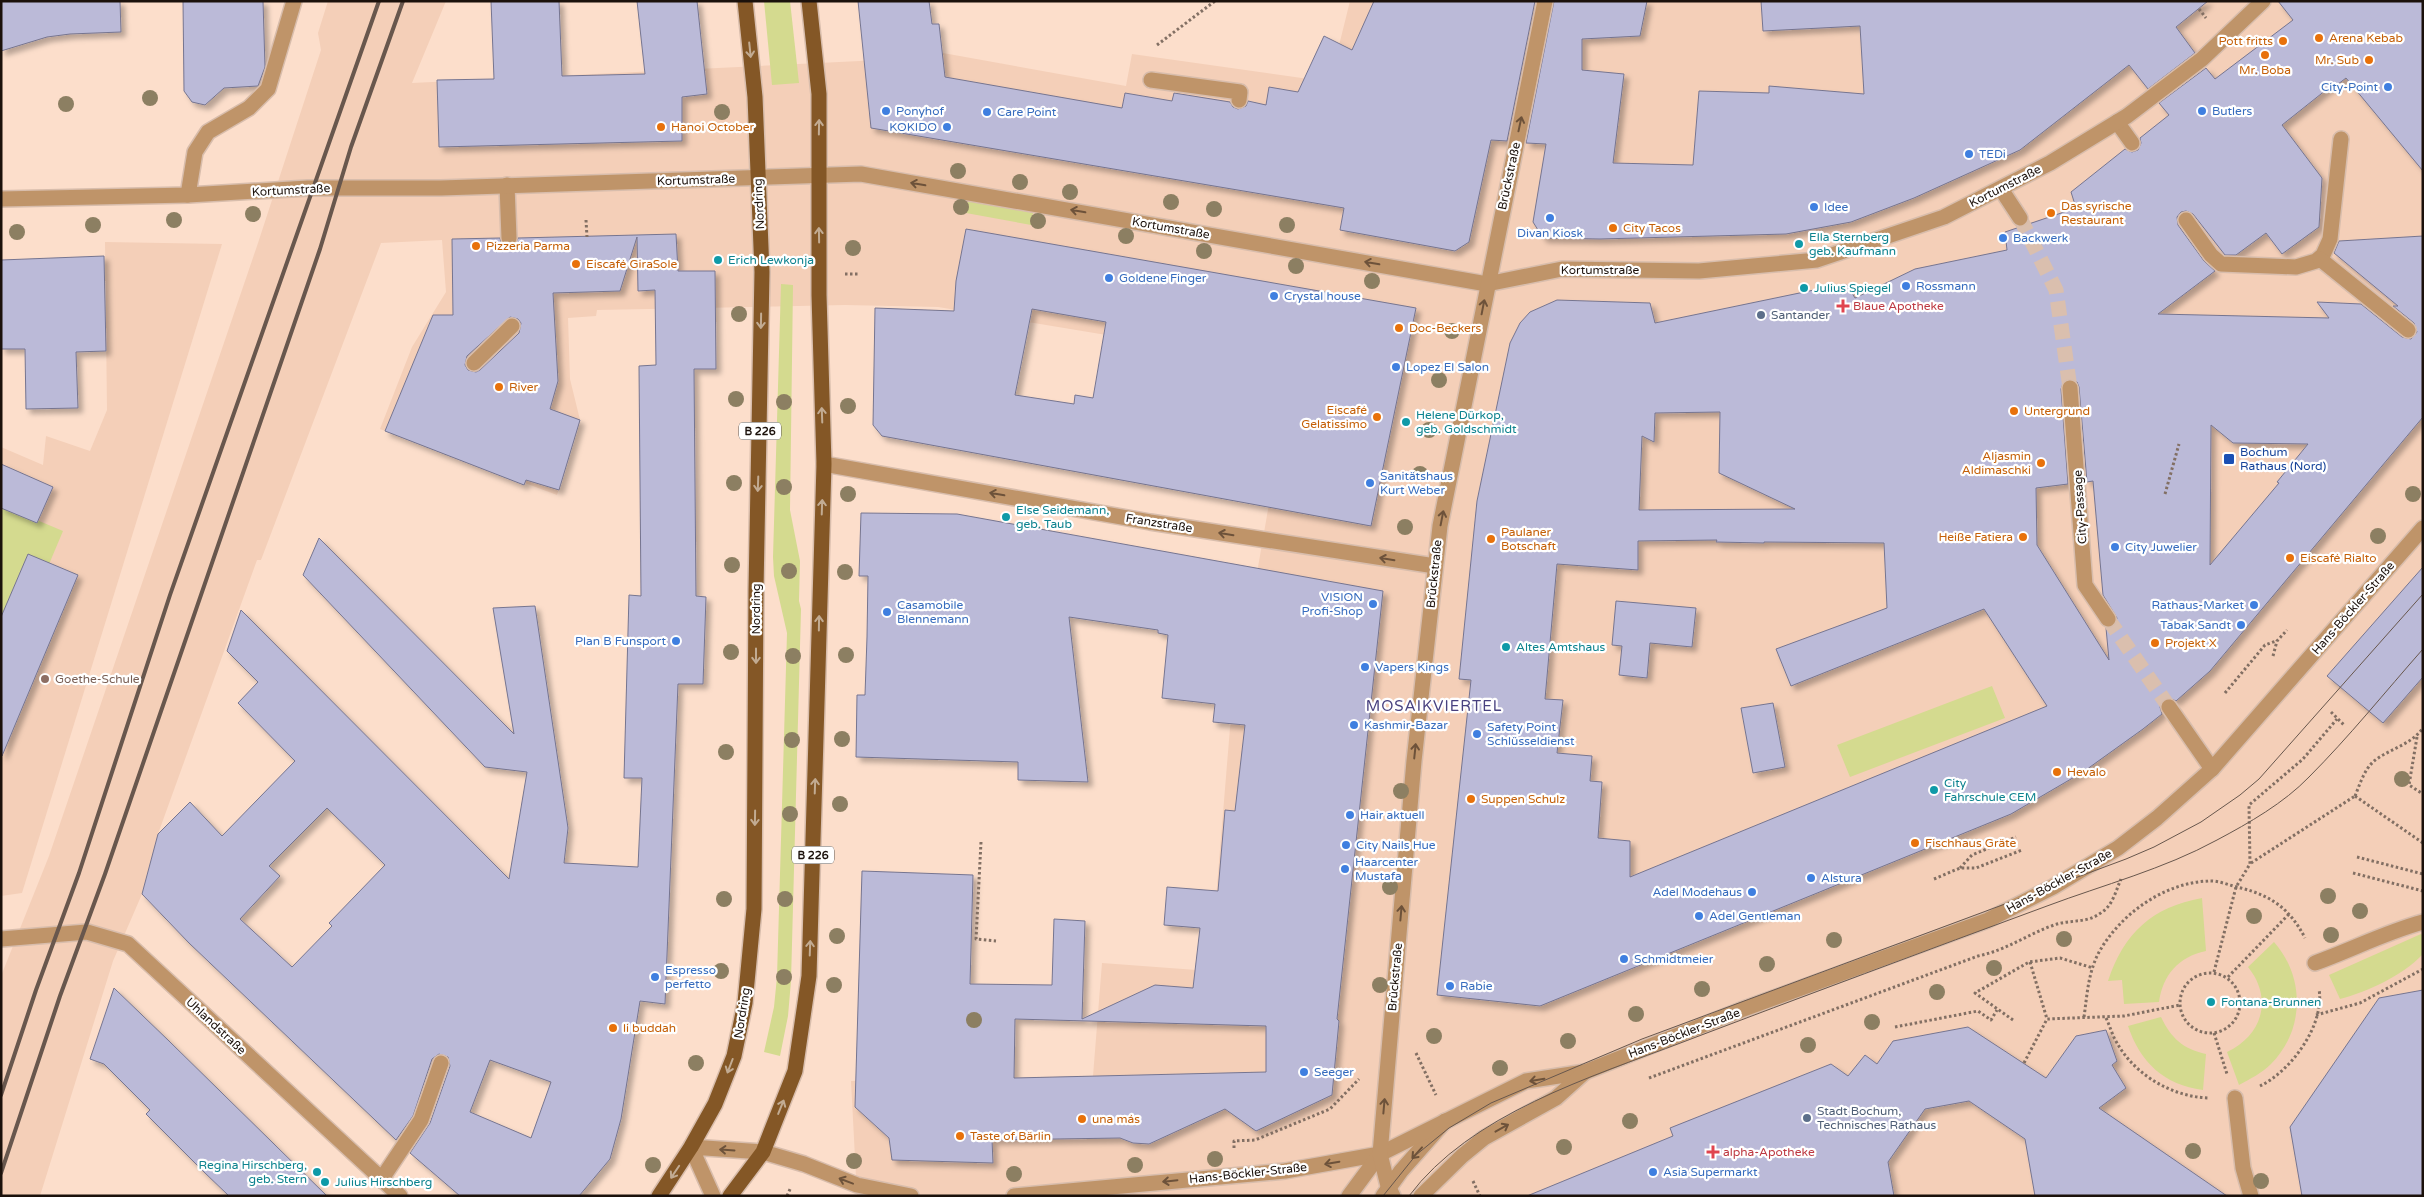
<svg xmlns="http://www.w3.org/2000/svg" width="2424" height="1197" font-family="'Varela Round',sans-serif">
	<defs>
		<filter id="shadow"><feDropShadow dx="4.5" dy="4.5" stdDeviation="2.5" flood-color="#0004"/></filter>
	</defs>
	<rect width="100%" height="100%" fill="#fcdecb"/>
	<!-- built -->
	<g fill="#f4cfb8">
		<path d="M328 1H446L412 83 860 61 943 53 1126 86 1132 54 1330 82 1350 1H2423V1196H857L851 1081 1093 1076 1102 963 1210 971 1230 728 1293 366 938 307 845 305 597 310 596 316 568 318 570 379 580 420 557 495 380 429 412 347 446 292 442 240 381 243 261 560H257L158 834 142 894 113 961 40 1196H1V976L49 856 258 243 321 50 318 33Z"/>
		<path d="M105 242 222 244 22 893 1 896V447L43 465 46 436 90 451 107 410Z"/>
	</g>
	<!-- green -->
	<g fill="#d4da8f">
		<path d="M764 1H790L799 83 772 85Z"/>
		<path d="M968 201 1033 213 1031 225 966 213Z"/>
		<path d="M781 284 793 285 790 510 800 561 799 601 801 609 791 981 788 1016 780 1056 764 1052 774 1007 777 977 787 633 774 576 773 557Z"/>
		<path d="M1 505 63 531 1 678Z"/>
		<path d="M1992 686 2005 718 1850 777 1837 745Z"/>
		<path d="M2202 898 2206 951C2178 957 2163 975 2159 1002L2124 1004 2122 980 2108 981C2124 933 2152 907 2202 898Z"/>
		<path d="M2421 934 2423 936V954C2402 976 2369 991 2340 999L2329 975Z"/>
		<path d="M2274 942C2305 977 2305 1030 2271 1064 2262 1073 2250 1079 2239 1085L2227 1052C2263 1035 2273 998 2248 967Z"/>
		<path d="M2161 1017C2171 1038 2183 1049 2206 1054L2203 1090C2164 1085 2140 1062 2128 1026Z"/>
	</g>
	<!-- building -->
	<g fill="#bbbad8" stroke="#767590" fill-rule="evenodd" filter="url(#shadow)">
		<path d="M1 1H120L121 32 70 34 47 37 1 51Z"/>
		<path d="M183 1H263L265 67 258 86 224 88 205 105 192 102 184 91Z"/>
		<path d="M491 1H559L562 76 645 74 637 1H697L707 94 682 97V141L439 147 437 80 494 79Z"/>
		<path d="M858 1H929L932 24H939L945 77 1122 108 1125 93 1172 101 1174 93 1230 102 1233 107 1238 109 1246 106 1248 101 1266 105 1269 87 1298 92 1324 36 1352 50 1374 1H1535L1507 141 1491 140 1469 242 1455 251 1340 230 1344 208 871 128Z"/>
		<path d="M1554 1H1647L1640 36 1582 39V70L1624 74 1613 163 1693 165 1699 91 1769 93V86L1864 94 1860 26 1763 31 1761 1H2208L2176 27 2195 53 2148 89 2129 65 2020 150 1914 198 1851 222 1786 234 1600 239 1543 238 1533 222 1546 144 1526 143Z"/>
		<path d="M2278 1H2423V171L2346 78 2333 88 2331 86 2282 125 2322 178 2319 227 2282 254 2266 233 2236 255H2225L2193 214 2186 211 2181 212 2177 217 2178 225 2204 261 2215 271 2158 314 2329 318 2317 302 2361 304 2402 337 2411 339 2417 332 2414 323 2393 306H2398L2334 253 2339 241 2423 236V417L2210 671 2176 701 2169 698 2163 700 2160 707 2162 714 2143 729 2083 772 2011 814 1540 1006 1437 995 1471 680 1459 679 1477 501 1510 343 1520 323 1530 312 1557 300 1650 303 1655 323 1838 285H1847L1855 298 1915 269 2007 250 2005 232 2076 208 2071 192 2125 149 2132 152 2138 150 2141 143 2140 138 2169 115 2159 103 2206 68 2215 79 2293 20ZM2070 379 2077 382 2079 387 2087 482 2093 481 2103 595 2117 618 2114 626 2106 628 2109 660 2037 545 2036 488 2068 484 2061 389 2064 381ZM1720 412 1719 473 1795 509 1639 510 1642 436 1654 442 1655 413ZM2211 425 2233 443 2308 444 2277 482 2279 483 2210 565ZM1717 540 1716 542 1764 543V542L1884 543 1887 608 1776 649 1791 686 1984 609 2047 706 1630 877V841L1598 838 1602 782 1590 781 1592 756 1557 753 1563 700 1545 699 1557 564 1638 570V541Z"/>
		<path d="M966 229 1416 308 1371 526 882 436 873 425 875 308 954 311 956 281ZM1032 309 1106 322 1093 398 1075 395 1074 404 1015 395Z"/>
		<path d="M676 234 678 271H715L716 369H694L696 596 706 597 703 684H678L665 1004 640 1001 621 1119 610 1159 579 1196H460L410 1153 430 1123 450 1066 448 1057 439 1054 432 1059 413 1116 396 1140 189 943 142 894 158 834 190 802 222 836 295 761 238 703 258 682 227 651 241 610 509 879 527 772 485 767 303 575 319 538 514 734 493 608 535 606 568 828 564 863 638 867 642 778H624L629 595 641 596 639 366 656 365 655 290 638 291 637 237 620 291 553 293 558 381 550 409 580 420 559 490 526 480 524 485 385 431 433 315H453L452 239 500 238 501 243 509 247 514 246 518 238ZM510 317 518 319 521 323 519 333 480 370 476 372 468 370 465 365 467 356ZM327 808 385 865 329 923 332 926 292 967 240 919 280 876 269 866ZM490 1060 551 1082 531 1138 470 1112Z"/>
		<path d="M104 256 106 351 76 352 78 408 26 409 25 349H1V260Z"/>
		<path d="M1 464 53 487 37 523 1 508Z"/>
		<path d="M861 513 957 514 1383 591 1337 1019 1339 1021 1332 1095 1256 1131 1225 1109 1149 1144 1133 1143 1120 1138 992 1140 993 1163 892 1160 889 1138 855 1107 862 871 973 875 970 984 1052 985 1054 919 1085 921 1082 1019 1155 985 1193 988 1200 928 1164 925 1167 887 1218 891 1225 810 1235 811 1245 725 1213 722 1215 704 1162 698 1168 635 1158 633V630L1069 617 1088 782 1018 780V762L856 757 857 695H865L867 637 868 576H859ZM1015 1019 1266 1026V1072L1014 1078Z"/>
		<path d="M28 554 78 575 2 756 1 617Z"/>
		<path d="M2423 567V677L2383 723 2327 676Z"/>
		<path d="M1616 601 1696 608 1692 647 1650 643 1647 678 1619 675 1622 646 1612 645Z"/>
		<path d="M1773 703 1785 767 1753 773 1741 708Z"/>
		<path d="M114 988 169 1041 327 1196H229L204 1172 146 1114 150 1110 104 1064 90 1059Z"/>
		<path d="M2423 990V1196H2302L2290 1127 2379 998Z"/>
		<path d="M1968 1027 2046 1078 2076 1036 2106 1030 2117 1061 2112 1065 2126 1088 2099 1108 2227 1196H2035L2025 1139 1969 1101 1925 1109 1888 1162 1894 1196H1527L1673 1136 1670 1128 1831 1064 1848 1076 1865 1055 1877 1064 1893 1041Z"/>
	</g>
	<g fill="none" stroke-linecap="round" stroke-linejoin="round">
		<!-- street-tunnel -->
		<g stroke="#dabfae" stroke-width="15" stroke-dasharray="15 8" stroke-linecap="butt">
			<path d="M2020 218 2056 290 2070 388"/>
			<path d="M2108 619 2169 707"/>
		</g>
		<defs>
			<g id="lane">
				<path d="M1151 80 1240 92 1239 100"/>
				<path d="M2117 122 2132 143"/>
				<path d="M507 185 509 238"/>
				<path d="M188 195 195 152 208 132 249 108 268 89 294 1"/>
				<path d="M2186 220 2211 255 2221 264 2296 267 2316 261 2323 255 2330 239 2341 139"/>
				<path d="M2320 259 2408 330"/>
				<path d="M474 363 512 326"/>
				<path d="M381 1180 421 1120 441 1063"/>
				<path d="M1383 1196 1401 1171 1445 1121"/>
			</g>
			<g id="street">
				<path d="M2001 189 2020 218"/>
				<path d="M1 199 188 195 308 188H441L861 174 1487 284 1562 269 1699 271 1817 260 1944 217 2050 163 2127 116 2202 59 2263 1"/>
				<path d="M2070 388 2085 585 2108 619"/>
				<path d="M824 464 1150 522 1435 566"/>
				<path d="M2169 707 2212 769"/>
				<path d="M1 939 87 932 128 944 400 1196"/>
				<path d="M2315 963C2351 950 2386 932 2423 922"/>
				<path d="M2235 1098 2243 1168 2251 1196"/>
				<path d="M713 1196 691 1147 763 1152 804 1164 857 1185 911 1196"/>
				<path d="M1014 1196 1285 1171 1380 1154 1526 1081 1585 1072 1741 1010 1988 920 2053 887 2118 848 2157 818 2212 769 2423 528"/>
				<path d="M1349 1196 1380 1154"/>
				<path d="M1393 1196 1388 1186 1380 1154 1414 761 1440 526 1545 1"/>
				<path d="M1421 1196 1462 1156 1484 1138 1556 1098 1585 1072"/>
			</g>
			<g id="primary">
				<path d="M659 1196 691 1147 715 1104 734 1056 745 1003 754 909 756 590 762 272 755 97 745 1"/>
				<path d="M730 1196 763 1152 795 1071 809 976 824 464 819 295V94L809 1"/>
			</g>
		</defs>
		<!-- lane casing -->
		<use href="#lane" stroke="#d8bdac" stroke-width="18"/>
		<!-- street casing -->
		<use href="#street" stroke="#d8bdac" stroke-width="18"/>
		<!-- primary casing -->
		<use href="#primary" stroke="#d8bdac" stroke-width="18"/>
		<!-- path -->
		<g stroke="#826f63" stroke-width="3" stroke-dasharray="2.5 2.5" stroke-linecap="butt">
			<path d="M2199 9 2206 18"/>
			<path d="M1157 45 1215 1"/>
			<path d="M586 220 587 237"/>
			<path d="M845 274H860"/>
			<path d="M2165 494 2179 444"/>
			<path d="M2273 656 2277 641 2287 630"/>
			<path d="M2225 693 2265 645 2276 641"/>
			<path d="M2331 712 2345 726"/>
			<path d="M2417 737 2409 785 2423 794"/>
			<path d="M2355 796C2360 784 2364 770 2374 761 2389 749 2411 745 2423 728"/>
			<path d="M2355 796 2423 843"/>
			<path d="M981 842 976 939 996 941"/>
			<path d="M2357 857 2423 874"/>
			<path d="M2251 863 2355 796"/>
			<path d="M1960 868 1972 855 2016 837"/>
			<path d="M2353 873 2423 891"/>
			<path d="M1934 879 1960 868H1976L2022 850"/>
			<path d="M2030 962 2047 1019"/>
			<path d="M2214 972 2236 887 2250 864 2249 805 2303 759 2337 719"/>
			<circle cx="2210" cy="1003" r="30"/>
			<path d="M2228 977 2290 913"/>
			<path d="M2316 1015 2360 1003 2423 969"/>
			<path d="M2084 1017C2087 996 2088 974 2098 954 2119 915 2163 883 2208 881 2218 880 2231 886 2241 888 2272 896 2290 909 2305 938"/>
			<path d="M2106 1018C2110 1026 2112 1035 2117 1043 2135 1075 2172 1097 2209 1098"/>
			<path d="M2013 1020 1975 993 2029 962 2060 958 2093 968"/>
			<path d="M1895 1027 1978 1011 1991 1020 1997 1010"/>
			<path d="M2214 1033 2227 1074"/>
			<path d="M1416 1053 1436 1095"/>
			<path d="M2024 1063 2047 1019 2124 1016 2180 1005"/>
			<path d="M1649 1078 1978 956C2007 950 2028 934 2054 925 2071 919 2087 924 2102 912 2113 905 2116 890 2121 879"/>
			<path d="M2260 1086C2291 1071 2325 1025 2319 989"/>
			<path d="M1234 1148V1141L1255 1140 1330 1109 1359 1079"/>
			<path d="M1473 1181 1480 1196"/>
			<path d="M787 1196 791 1187"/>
		</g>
		<!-- lane -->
		<use href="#lane" stroke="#bf9469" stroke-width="15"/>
		<!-- street -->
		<use href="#street" stroke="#bf9469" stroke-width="15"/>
		<!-- primary -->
		<use href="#primary" stroke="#845726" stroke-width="15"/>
		<!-- tram -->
		<g stroke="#68574d" stroke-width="1">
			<path d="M1383 1196 1416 1155 1449 1128 1491 1103 1642 1039 2126 859 2154 847 2201 822 2240 795 2259 779 2423 594"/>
			<path d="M1409 1196C1470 1114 1591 1077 1683 1042 1804 996 1925 951 2047 906 2103 885 2164 869 2217 840 2249 823 2284 803 2309 777 2349 737 2385 692 2423 649"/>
		</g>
		<!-- rail -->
		<g stroke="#68574d" stroke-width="4">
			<path d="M1 1095 36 990 79 873 170 595 379 1"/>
			<path d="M1 1173 60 996 105 874 320 249 351 147 403 1"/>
		</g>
	</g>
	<!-- trees -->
	<g fill="#8c7f62">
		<circle cx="150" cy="98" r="8"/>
		<circle cx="66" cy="104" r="8"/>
		<circle cx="722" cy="112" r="8"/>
		<circle cx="958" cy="171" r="8"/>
		<circle cx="1020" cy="182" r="8"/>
		<circle cx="1070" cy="192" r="8"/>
		<circle cx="1171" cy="202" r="8"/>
		<circle cx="961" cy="207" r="8"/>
		<circle cx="1214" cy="209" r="8"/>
		<circle cx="253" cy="214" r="8"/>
		<circle cx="174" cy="220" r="8"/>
		<circle cx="1038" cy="221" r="8"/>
		<circle cx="93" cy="225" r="8"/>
		<circle cx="1287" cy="225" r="8"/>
		<circle cx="17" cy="232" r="8"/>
		<circle cx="1126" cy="236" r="8"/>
		<circle cx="853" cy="248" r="8"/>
		<circle cx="1204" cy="251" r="8"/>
		<circle cx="1296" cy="266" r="8"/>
		<circle cx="1372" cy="281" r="8"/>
		<circle cx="739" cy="314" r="8"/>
		<circle cx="1452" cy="331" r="8"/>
		<circle cx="1439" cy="380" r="8"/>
		<circle cx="736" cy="399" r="8"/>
		<circle cx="784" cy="402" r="8"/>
		<circle cx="848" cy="406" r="8"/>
		<circle cx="1429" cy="430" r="8"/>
		<circle cx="1420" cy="474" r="8"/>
		<circle cx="734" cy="483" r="8"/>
		<circle cx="784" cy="487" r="8"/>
		<circle cx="848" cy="494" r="8"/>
		<circle cx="2413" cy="494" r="8"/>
		<circle cx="1405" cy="527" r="8"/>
		<circle cx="2378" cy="536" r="8"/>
		<circle cx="732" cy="565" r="8"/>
		<circle cx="789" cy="571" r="8"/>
		<circle cx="845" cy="572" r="8"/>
		<circle cx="731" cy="652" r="8"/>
		<circle cx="846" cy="655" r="8"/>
		<circle cx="793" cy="656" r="8"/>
		<circle cx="842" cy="739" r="8"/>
		<circle cx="792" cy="740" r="8"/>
		<circle cx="726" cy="752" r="8"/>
		<circle cx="2402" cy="779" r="8"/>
		<circle cx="1401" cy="791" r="8"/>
		<circle cx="840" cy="804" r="8"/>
		<circle cx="790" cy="814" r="8"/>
		<circle cx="1390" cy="887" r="8"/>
		<circle cx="2328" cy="896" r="8"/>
		<circle cx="724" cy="899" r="8"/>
		<circle cx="785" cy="899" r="8"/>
		<circle cx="2360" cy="911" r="8"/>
		<circle cx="2254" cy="916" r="8"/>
		<circle cx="2331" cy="935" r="8"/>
		<circle cx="837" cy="936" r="8"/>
		<circle cx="2064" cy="939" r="8"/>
		<circle cx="1834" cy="940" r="8"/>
		<circle cx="1767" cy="964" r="8"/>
		<circle cx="1994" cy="968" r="8"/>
		<circle cx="721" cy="971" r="8"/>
		<circle cx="784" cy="977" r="8"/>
		<circle cx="834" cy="985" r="8"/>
		<circle cx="1380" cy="985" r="8"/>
		<circle cx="1702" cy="989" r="8"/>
		<circle cx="1937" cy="992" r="8"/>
		<circle cx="1636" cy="1014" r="8"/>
		<circle cx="974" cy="1020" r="8"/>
		<circle cx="1872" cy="1022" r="8"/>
		<circle cx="1434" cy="1036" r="8"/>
		<circle cx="1568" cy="1041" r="8"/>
		<circle cx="1808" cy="1045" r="8"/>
		<circle cx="696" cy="1063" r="8"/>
		<circle cx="1500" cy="1068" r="8"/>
		<circle cx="1630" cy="1121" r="8"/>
		<circle cx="1564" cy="1147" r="8"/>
		<circle cx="2193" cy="1151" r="8"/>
		<circle cx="1215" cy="1159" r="8"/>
		<circle cx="854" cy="1161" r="8"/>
		<circle cx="653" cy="1165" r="8"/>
		<circle cx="1135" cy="1165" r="8"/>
		<circle cx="1014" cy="1174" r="8"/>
		<circle cx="2261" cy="1181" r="8"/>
	</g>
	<!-- one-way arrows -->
	<defs><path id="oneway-shaft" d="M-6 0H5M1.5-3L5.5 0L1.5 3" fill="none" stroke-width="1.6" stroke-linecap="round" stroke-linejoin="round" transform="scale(1.25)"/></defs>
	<g stroke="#c2ab92">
		<use href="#oneway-shaft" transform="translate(750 50) rotate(84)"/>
		<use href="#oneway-shaft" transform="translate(819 127) rotate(-89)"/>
		<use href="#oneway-shaft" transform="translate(819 235) rotate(-91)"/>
		<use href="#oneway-shaft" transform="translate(761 321) rotate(91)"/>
		<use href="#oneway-shaft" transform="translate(822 415) rotate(-92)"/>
		<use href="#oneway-shaft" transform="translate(758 484) rotate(92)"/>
		<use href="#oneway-shaft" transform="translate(822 507) rotate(-88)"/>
		<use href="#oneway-shaft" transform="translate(819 623) rotate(-89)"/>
		<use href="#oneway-shaft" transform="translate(756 656) rotate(90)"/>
		<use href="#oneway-shaft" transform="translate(815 786) rotate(-88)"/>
		<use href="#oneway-shaft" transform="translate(755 818) rotate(91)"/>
		<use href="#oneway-shaft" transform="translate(810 948) rotate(-88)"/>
		<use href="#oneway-shaft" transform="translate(730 1066) rotate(111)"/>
		<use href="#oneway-shaft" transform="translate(781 1107) rotate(-68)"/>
		<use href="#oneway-shaft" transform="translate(675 1172) rotate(124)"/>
	</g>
	<g stroke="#6d523a">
		<use href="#oneway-shaft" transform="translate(1520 124) rotate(-78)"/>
		<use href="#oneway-shaft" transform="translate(918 184) rotate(-170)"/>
		<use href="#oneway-shaft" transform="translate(1078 211) rotate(-170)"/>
		<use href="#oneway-shaft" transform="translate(1372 263) rotate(-170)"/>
		<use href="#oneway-shaft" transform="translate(1483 307) rotate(-79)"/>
		<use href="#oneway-shaft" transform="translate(997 494) rotate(-170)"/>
		<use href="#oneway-shaft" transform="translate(1442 518) rotate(-79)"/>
		<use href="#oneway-shaft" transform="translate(1226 534) rotate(-171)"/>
		<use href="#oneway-shaft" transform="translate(1387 559) rotate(-171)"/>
		<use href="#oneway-shaft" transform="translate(1415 751) rotate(-84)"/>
		<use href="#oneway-shaft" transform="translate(1401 913) rotate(-85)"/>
		<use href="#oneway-shaft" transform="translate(1537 1080) rotate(171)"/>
		<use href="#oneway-shaft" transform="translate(1384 1106) rotate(-85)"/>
		<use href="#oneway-shaft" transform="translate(1502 1128) rotate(-29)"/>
		<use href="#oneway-shaft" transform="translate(727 1150) rotate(-176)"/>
		<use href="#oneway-shaft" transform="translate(1417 1153) rotate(132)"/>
		<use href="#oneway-shaft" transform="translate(1332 1163) rotate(170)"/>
		<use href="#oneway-shaft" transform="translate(846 1181) rotate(-159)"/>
		<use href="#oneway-shaft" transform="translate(1170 1181) rotate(174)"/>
	</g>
	<!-- markers -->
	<g fill="#e8710a" stroke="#fff" stroke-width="2">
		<circle cx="2319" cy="38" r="5"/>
		<circle cx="2283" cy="41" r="5"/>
		<circle cx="2265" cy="55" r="5"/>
		<circle cx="2369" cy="60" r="5"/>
		<circle cx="661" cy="127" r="5"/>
		<circle cx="2051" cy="213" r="5"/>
		<circle cx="1613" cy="228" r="5"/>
		<circle cx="476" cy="246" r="5"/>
		<circle cx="576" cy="264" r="5"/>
		<circle cx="1399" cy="328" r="5"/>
		<circle cx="499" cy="387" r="5"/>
		<circle cx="2014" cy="411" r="5"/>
		<circle cx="1377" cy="417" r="5"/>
		<circle cx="2041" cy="463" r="5"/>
		<circle cx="2023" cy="537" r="5"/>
		<circle cx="1491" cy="539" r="5"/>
		<circle cx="2290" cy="558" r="5"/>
		<circle cx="2155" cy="643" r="5"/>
		<circle cx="2057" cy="772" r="5"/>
		<circle cx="1471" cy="799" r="5"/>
		<circle cx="1915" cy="843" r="5"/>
		<circle cx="613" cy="1028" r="5"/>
		<circle cx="1082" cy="1119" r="5"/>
		<circle cx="960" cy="1136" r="5"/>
	</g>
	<g fill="#3f7fe0" stroke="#fff" stroke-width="2">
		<circle cx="2388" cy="87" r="5"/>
		<circle cx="886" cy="111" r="5"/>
		<circle cx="2202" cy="111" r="5"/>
		<circle cx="987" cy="112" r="5"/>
		<circle cx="947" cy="127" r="5"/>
		<circle cx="1969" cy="154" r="5"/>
		<circle cx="1814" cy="207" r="5"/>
		<circle cx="1550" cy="218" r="5"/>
		<circle cx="2003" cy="238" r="5"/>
		<circle cx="1109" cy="278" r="5"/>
		<circle cx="1906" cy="286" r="5"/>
		<circle cx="1274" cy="296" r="5"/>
		<circle cx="1396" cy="367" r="5"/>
		<circle cx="1370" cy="483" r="5"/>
		<circle cx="2115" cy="547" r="5"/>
		<circle cx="1373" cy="604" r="5"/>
		<circle cx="2254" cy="605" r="5"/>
		<circle cx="887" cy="612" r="5"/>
		<circle cx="2241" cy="625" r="5"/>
		<circle cx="676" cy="641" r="5"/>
		<circle cx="1365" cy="667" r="5"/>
		<circle cx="1354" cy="725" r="5"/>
		<circle cx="1477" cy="734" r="5"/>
		<circle cx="1350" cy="815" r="5"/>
		<circle cx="1346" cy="845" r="5"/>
		<circle cx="1345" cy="869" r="5"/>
		<circle cx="1811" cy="878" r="5"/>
		<circle cx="1752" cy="892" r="5"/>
		<circle cx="1699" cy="916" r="5"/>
		<circle cx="1624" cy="959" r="5"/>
		<circle cx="655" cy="977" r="5"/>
		<circle cx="1450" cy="986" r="5"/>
		<circle cx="1304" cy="1072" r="5"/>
		<circle cx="1653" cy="1172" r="5"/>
	</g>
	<g fill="#0f9aa8" stroke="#fff" stroke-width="2">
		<circle cx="1799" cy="244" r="5"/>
		<circle cx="718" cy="260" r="5"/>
		<circle cx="1804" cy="288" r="5"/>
		<circle cx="1406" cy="422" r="5"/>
		<circle cx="1006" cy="517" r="5"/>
		<circle cx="1506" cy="647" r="5"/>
		<circle cx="1934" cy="790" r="5"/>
		<circle cx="2211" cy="1002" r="5"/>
		<circle cx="317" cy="1172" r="5"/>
		<circle cx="325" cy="1182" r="5"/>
	</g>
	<g fill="#e0444e" stroke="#fff" stroke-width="2">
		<path d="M1840.5 298.5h5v5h5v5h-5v5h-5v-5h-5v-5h5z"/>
		<path d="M1710.5 1144.5h5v5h5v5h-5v5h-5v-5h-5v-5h5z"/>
	</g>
	<g fill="#5c6f8a" stroke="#fff" stroke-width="2">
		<circle cx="1761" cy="315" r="5"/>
		<circle cx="1807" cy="1118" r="5"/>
	</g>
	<rect fill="#1a4fb4" stroke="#fff" stroke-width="2" x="2223" y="453" width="12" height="12" rx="2.5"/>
	<circle fill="#8d6e63" stroke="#fff" stroke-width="2" cx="45" cy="679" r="5"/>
	<g text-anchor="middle" stroke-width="4.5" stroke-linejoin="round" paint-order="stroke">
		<!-- shield labels -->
		<g fill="#fff" stroke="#5f5854" stroke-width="1">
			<rect x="739" y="422.5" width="42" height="17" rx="4"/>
			<rect x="792" y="846.5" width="42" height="17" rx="4"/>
		</g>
		<g font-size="11" font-weight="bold" fill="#1b110b">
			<text x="760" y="435">B 226</text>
			<text x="813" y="859">B 226</text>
		</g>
		<!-- food labels -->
		<g font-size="12" fill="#c56008" stroke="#fff" text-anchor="start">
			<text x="2329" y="42">Arena Kebab</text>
			<text x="2273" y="45" text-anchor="end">Pott fritts</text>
			<text x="2359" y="64" text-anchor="end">Mr. Sub</text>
			<text x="2265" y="74" text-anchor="middle">Mr. Boba</text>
			<text x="671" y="131">Hanoi October</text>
			<text x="2061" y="210">Das syrische<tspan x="2061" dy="14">Restaurant</tspan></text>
			<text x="1623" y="232">City Tacos</text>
			<text x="486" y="250">Pizzeria Parma</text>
			<text x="586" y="268">Eiscafé GiraSole</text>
			<text x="1409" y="332">Doc-Beckers</text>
			<text x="509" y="391">River</text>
			<text x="1367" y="414" text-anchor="end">Eiscafé<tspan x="1367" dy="14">Gelatissimo</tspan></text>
			<text x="2024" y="415">Untergrund</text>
			<text x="2031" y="460" text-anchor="end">Aljasmin<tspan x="2031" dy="14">Aldimaschki</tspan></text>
			<text x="1501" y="536">Paulaner<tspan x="1501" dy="14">Botschaft</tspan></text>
			<text x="2013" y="541" text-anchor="end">Heiße Fatiera</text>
			<text x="2300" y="562">Eiscafé Rialto</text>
			<text x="2165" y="647">Projekt X</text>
			<text x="2067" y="776">Hevalo</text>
			<text x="1481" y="803">Suppen Schulz</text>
			<text x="1925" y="847">Fischhaus Gräte</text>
			<text x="623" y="1032">li buddah</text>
			<text x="1092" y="1123">una más</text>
			<text x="970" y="1140">Taste of Bärlin</text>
		</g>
		<!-- shop labels -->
		<g font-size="12" fill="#366cbe" stroke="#fff" text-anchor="start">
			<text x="2378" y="91" text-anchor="end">City-Point</text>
			<text x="896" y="115">Ponyhof</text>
			<text x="2212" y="115">Butlers</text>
			<text x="997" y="116">Care Point</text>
			<text x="937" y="131" text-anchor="end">KOKIDO</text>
			<text x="1979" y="158">TEDi</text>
			<text x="1824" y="211">Idee</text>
			<text x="1550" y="237" text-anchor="middle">Divan Kiosk</text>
			<text x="2013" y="242">Backwerk</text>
			<text x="1119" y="282">Goldene Finger</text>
			<text x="1916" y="290">Rossmann</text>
			<text x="1284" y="300">Crystal house</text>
			<text x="1406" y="371">Lopez El Salon</text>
			<text x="1380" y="480">Sanitätshaus<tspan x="1380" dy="14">Kurt Weber</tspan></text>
			<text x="2125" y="551">City Juwelier</text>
			<text x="1363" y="601" text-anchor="end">VISION<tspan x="1363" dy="14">Profi-Shop</tspan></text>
			<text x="897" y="609">Casamobile<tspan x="897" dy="14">Blennemann</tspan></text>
			<text x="2244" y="609" text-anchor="end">Rathaus-Market</text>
			<text x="2231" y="629" text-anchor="end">Tabak Sandt</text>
			<text x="666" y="645" text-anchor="end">Plan B Funsport</text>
			<text x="1375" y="671">Vapers Kings</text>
			<text x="1364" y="729">Kashmir-Bazar</text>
			<text x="1487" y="731">Safety Point<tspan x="1487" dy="14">Schlüsseldienst</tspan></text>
			<text x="1360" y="819">Hair aktuell</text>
			<text x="1356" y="849">City Nails Hue</text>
			<text x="1355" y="866">Haarcenter<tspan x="1355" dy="14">Mustafa</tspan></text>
			<text x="1821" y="882">Alstura</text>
			<text x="1742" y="896" text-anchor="end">Adel Modehaus</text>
			<text x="1709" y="920">Adel Gentleman</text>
			<text x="1634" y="963">Schmidtmeier</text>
			<text x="665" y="974">Espresso<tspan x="665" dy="14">perfetto</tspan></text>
			<text x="1460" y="990">Rabie</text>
			<text x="1314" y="1076">Seeger</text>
			<text x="1663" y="1176">Asia Supermarkt</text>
		</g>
		<!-- street labels -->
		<g font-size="12" fill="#1b110b" stroke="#fff">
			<text transform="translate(1509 176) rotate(-78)" y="4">Brückstraße</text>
			<text transform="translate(696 180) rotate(-2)" y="4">Kortumstraße</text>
			<text transform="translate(2005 186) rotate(-27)" y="4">Kortumstraße</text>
			<text transform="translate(291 190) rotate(-3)" y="4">Kortumstraße</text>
			<text transform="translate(759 204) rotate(-93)" y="4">Nordring</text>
			<text transform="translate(1171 228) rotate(10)" y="4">Kortumstraße</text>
			<text x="1600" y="274">Kortumstraße</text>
			<text transform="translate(2080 507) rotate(-94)" y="4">City-Passage</text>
			<text transform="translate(1159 523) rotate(9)" y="4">Franzstraße</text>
			<text transform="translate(1434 574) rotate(-84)" y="4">Brückstraße</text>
			<text transform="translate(2353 608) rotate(-49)" y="4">Hans-Böckler-Straße</text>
			<text transform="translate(756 609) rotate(-90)" y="4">Nordring</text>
			<text transform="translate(2059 881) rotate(-29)" y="4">Hans-Böckler-Straße</text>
			<text transform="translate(1395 977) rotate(-85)" y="4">Brückstraße</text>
			<text transform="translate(742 1013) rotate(-81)" y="4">Nordring</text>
			<text transform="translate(216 1026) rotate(43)" y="4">Uhlandstraße</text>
			<text transform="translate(1684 1033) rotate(-21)" y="4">Hans-Böckler-Straße</text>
			<text transform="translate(1248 1173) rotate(-6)" y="4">Hans-Böckler-Straße</text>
		</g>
		<!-- culture labels -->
		<g font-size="12" fill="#0d838f" stroke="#fff" text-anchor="start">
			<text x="1809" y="241">Ella Sternberg<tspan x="1809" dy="14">geb. Kaufmann</tspan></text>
			<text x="728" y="264">Erich Lewkonja</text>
			<text x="1814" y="292">Julius Spiegel</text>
			<text x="1416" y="419">Helene Dürkop,<tspan x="1416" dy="14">geb. Goldschmidt</tspan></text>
			<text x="1016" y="514">Else Seidemann,<tspan x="1016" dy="14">geb. Taub</tspan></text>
			<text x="1516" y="651">Altes Amtshaus</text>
			<text x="1944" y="787">City<tspan x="1944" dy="14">Fahrschule CEM</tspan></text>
			<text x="2221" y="1006">Fontana-Brunnen</text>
			<text x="307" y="1169" text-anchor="end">Regina Hirschberg,<tspan x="307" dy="14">geb. Stern</tspan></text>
			<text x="335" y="1186">Julius Hirschberg</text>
		</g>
		<!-- health labels -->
		<g font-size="12" fill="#be3a42" stroke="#fff" text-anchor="start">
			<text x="1853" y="310">Blaue Apotheke</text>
			<text x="1723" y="1156">alpha-Apotheke</text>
		</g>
		<!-- service labels -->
		<g font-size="12" fill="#4e5e75" stroke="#fff" text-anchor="start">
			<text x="1771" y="319">Santander</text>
			<text x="1817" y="1115">Stadt Bochum,<tspan x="1817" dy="14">Technisches Rathaus</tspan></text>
		</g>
		<!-- transit labels -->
		<g font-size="12" fill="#164399" stroke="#fff" text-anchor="start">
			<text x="2240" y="456">Bochum<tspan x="2240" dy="14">Rathaus (Nord)</tspan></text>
		</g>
		<!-- education labels -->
		<g font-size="12" fill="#785e54" stroke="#fff" text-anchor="start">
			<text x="55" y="683">Goethe-Schule</text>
		</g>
		<!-- quarter labels -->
		<g font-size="15" letter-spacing="1" fill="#48417f" stroke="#fff">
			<text x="1434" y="711">MOSAIKVIERTEL</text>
		</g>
	</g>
	<!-- border -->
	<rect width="2424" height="1197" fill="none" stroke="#1b110b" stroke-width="5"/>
</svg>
